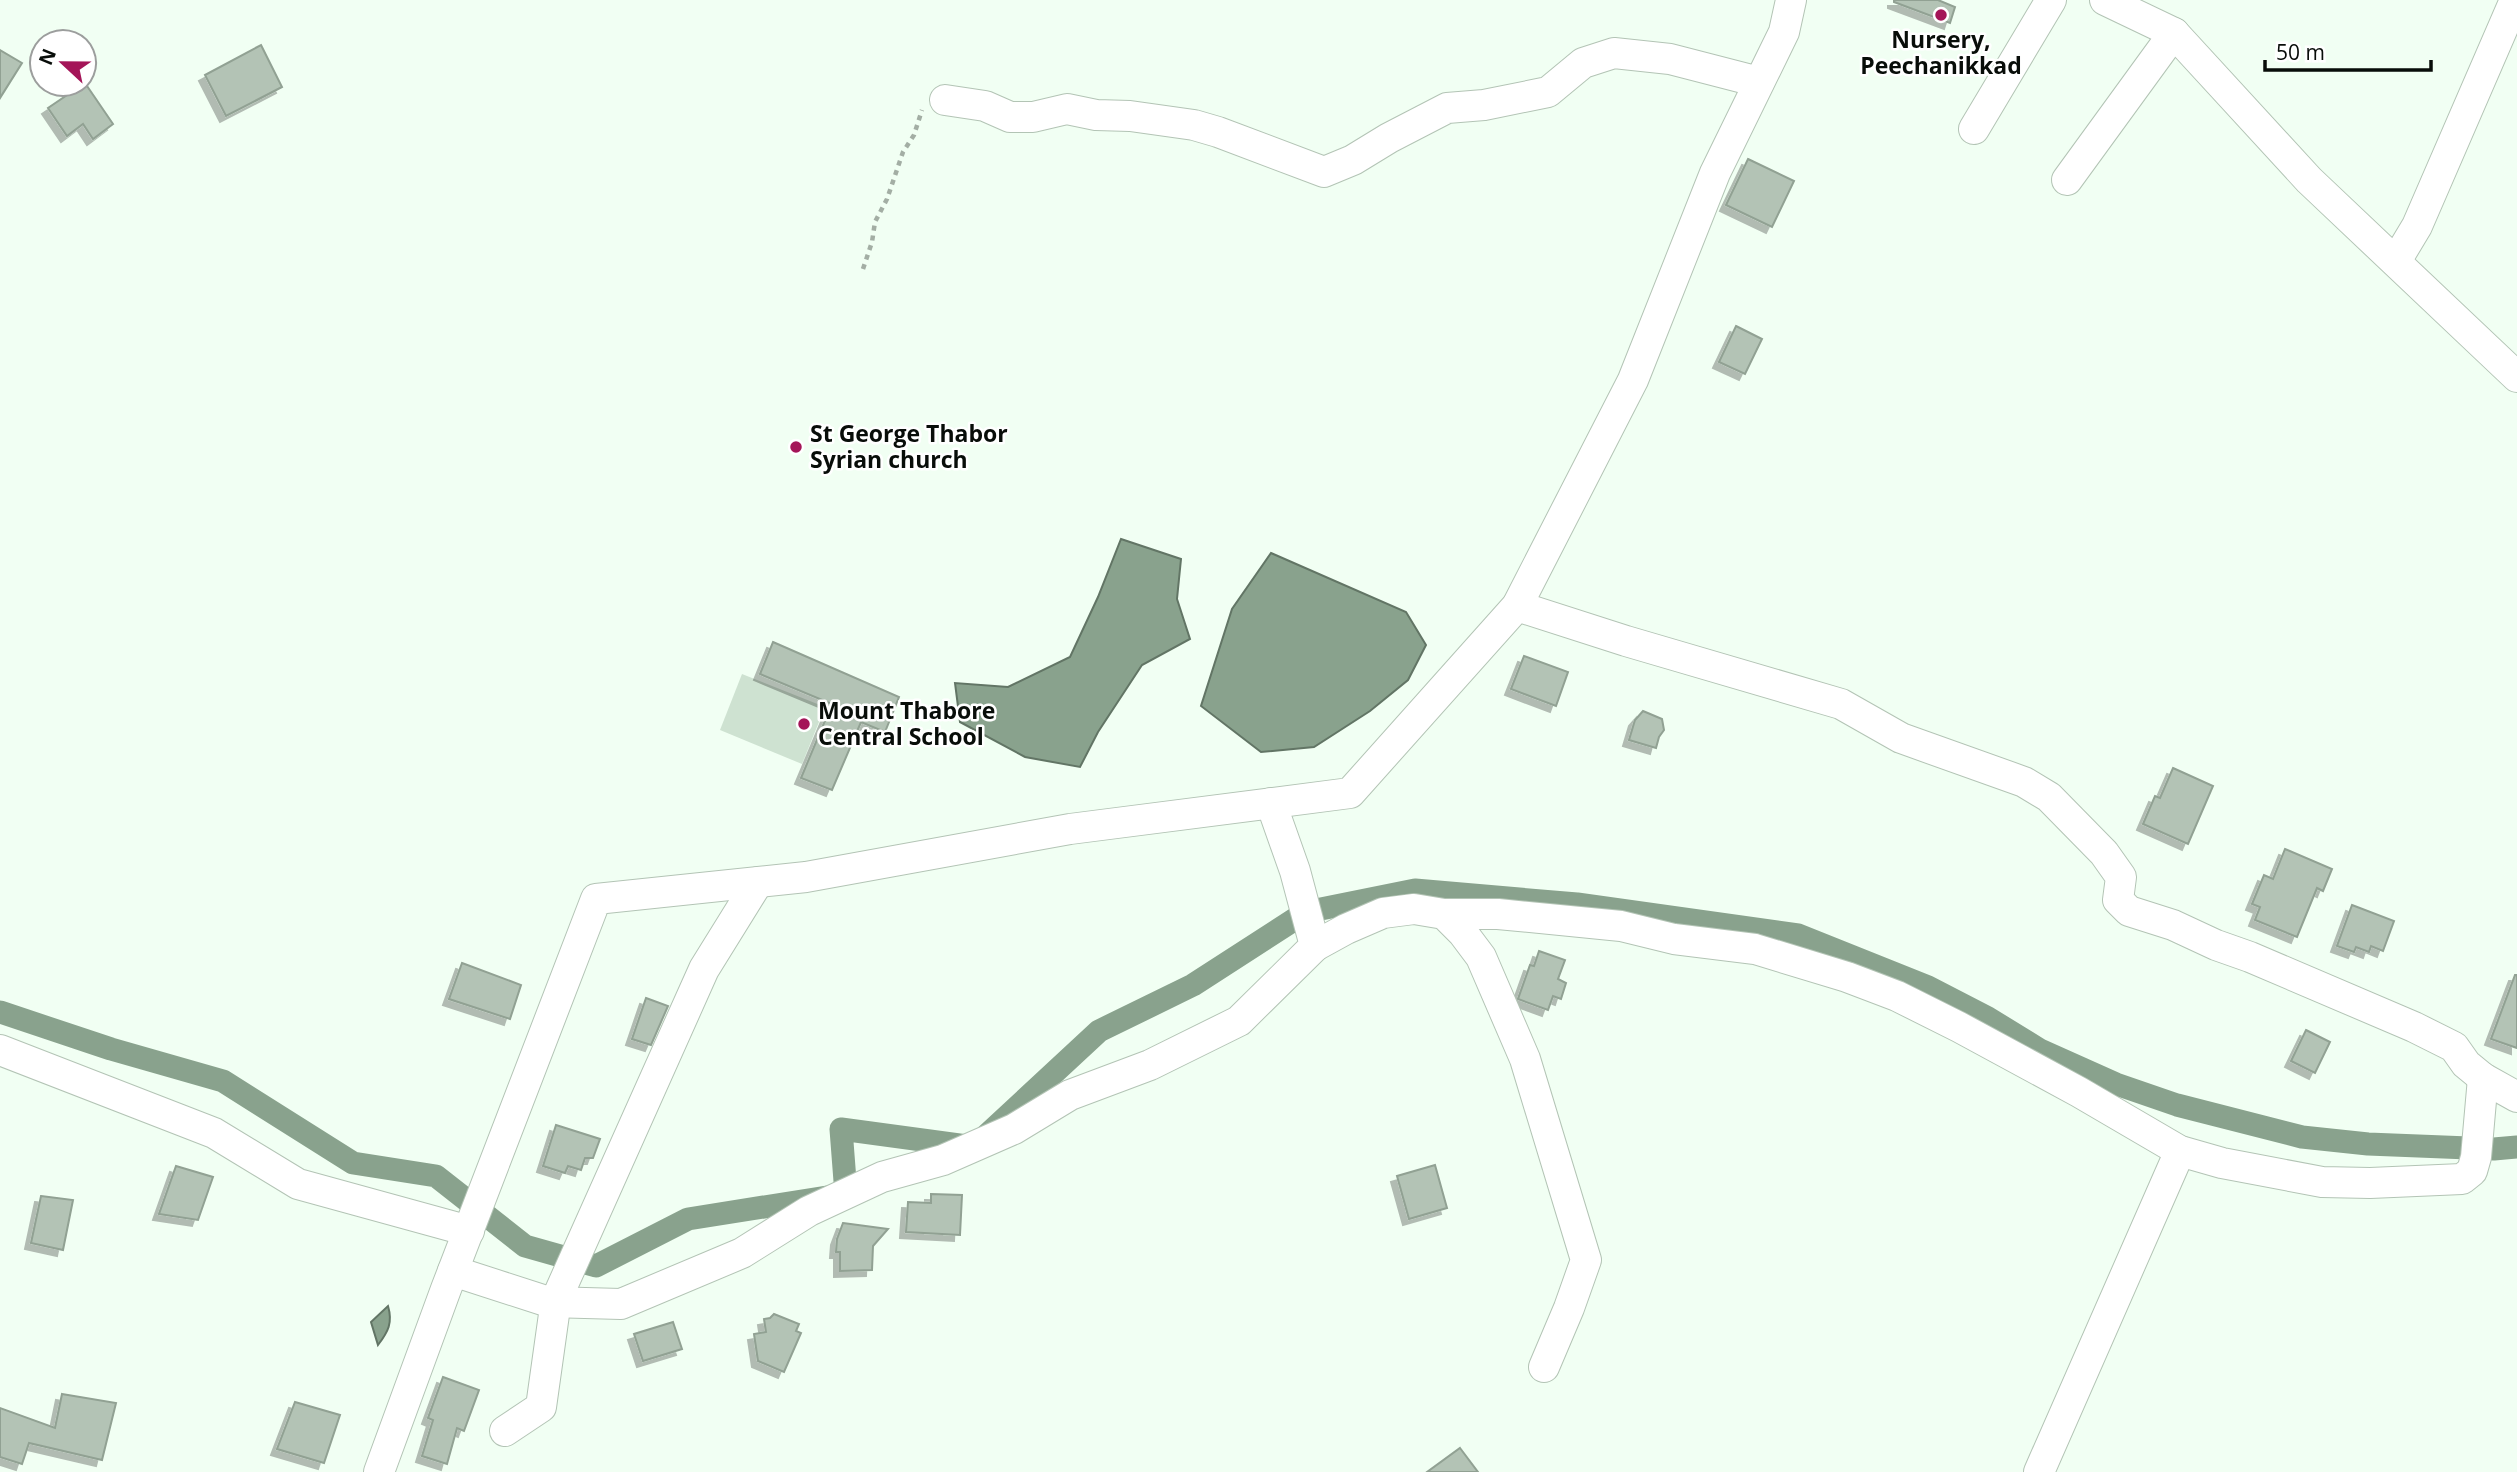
<svg xmlns="http://www.w3.org/2000/svg" width="2517" height="1472" font-family="'Open Sans',sans-serif">
	<defs>
		<filter id="shadow"><feDropShadow dx="-6" dy="6" stdDeviation="0" flood-color="#0004"/></filter>
	</defs>
	<rect width="100%" height="100%" fill="#f1fff3"/>
	<!-- green -->
	<path fill="#cee2d1" d="M742 674 825 707 802 764 720 730Z"/>
	<!-- water -->
	<g fill="#89a28d" stroke="#627565" stroke-width="2">
		<path d="M1121 539 1181 559 1177 599 1190 639 1142 665 1098 732 1080 767 1025 757 960 722 955 683 1008 687 1070 657 1098 597Z"/>
		<path d="M1271 553 1406 612 1426 645 1408 680 1370 711 1314 747 1261 752 1201 706 1232 609Z"/>
		<path d="M388 1306C393 1323 388 1332 378 1345L371 1322Z"/>
	</g>
	<g fill="none" stroke-linecap="round" stroke-linejoin="round">
		<!-- canal -->
		<path stroke="#89a28d" stroke-width="23" d="M0 1012 111 1049 223 1081 353 1163 436 1176 525 1246 596 1266 688 1219 846 1194 841 1129 974 1147 1099 1031 1193 985 1306 912 1415 890 1577 904 1798 935 1928 987 1988 1018 2040 1050 2116 1084 2177 1105 2302 1137 2368 1144 2494 1149 2517 1147"/>
	</g>
	<!-- building -->
	<g fill="#b3c3b5" stroke="#91a193" stroke-width="2" filter="url(#shadow)">
		<path d="M1894 0H1938L1955 7 1950 23 1894 2Z"/>
		<path d="M261 45 282 87 226 116 205 75Z"/>
		<path d="M0 50 22 63 0 98Z"/>
		<path d="M85 83 113 124 93 139 83 124 67 136 48 108Z"/>
		<path d="M1748 159 1794 181 1772 227 1726 205Z"/>
		<path d="M1736 326 1762 339 1745 374 1719 362Z"/>
		<path d="M773 642 899 697 885 732 861 722 832 790 801 778 832 704 760 674Z"/>
		<path d="M1524 656 1568 672 1556 706 1511 689Z"/>
		<path d="M1643 711 1662 719 1664 730 1659 737 1656 748 1629 740 1635 720Z"/>
		<path d="M2173 768 2213 786 2188 844 2143 824 2155 796 2160 798Z"/>
		<path d="M2285 849 2332 869 2323 891 2317 888 2297 937 2255 920 2260 907 2252 904 2264 875 2273 879Z"/>
		<path d="M2352 905 2394 921 2383 951 2371 946 2369 952 2356 947 2354 952 2337 946Z"/>
		<path d="M1539 951 1565 960 1558 979 1566 983 1561 999 1553 996 1548 1010 1518 999 1530 965 1534 966Z"/>
		<path d="M462 963 521 985 510 1019 449 999Z"/>
		<path d="M2515 975H2517V1048L2491 1039Z"/>
		<path d="M646 998 668 1006 651 1045 632 1039Z"/>
		<path d="M2306 1030 2330 1042 2315 1073 2291 1061Z"/>
		<path d="M556 1125 600 1139 593 1158H585L581 1170 568 1166 565 1173 543 1166Z"/>
		<path d="M1435 1165 1447 1208 1409 1219 1397 1176Z"/>
		<path d="M176 1166 213 1177 198 1220 159 1214Z"/>
		<path d="M931 1194 962 1195 960 1235 906 1232 908 1202 931 1203Z"/>
		<path d="M41 1196 73 1200 63 1250 31 1243Z"/>
		<path d="M843 1223 888 1229 873 1246 872 1270 840 1271V1252H836L837 1239Z"/>
		<path d="M774 1314 799 1324 796 1331 801 1333 784 1372 758 1361 754 1334 766 1332 764 1319 770 1318Z"/>
		<path d="M673 1322 682 1349 643 1361 634 1334Z"/>
		<path d="M443 1377 479 1390 464 1431 457 1428 447 1464 422 1456 433 1420 428 1418Z"/>
		<path d="M62 1394 116 1403 102 1460 29 1443 22 1464 0 1457V1408L55 1428Z"/>
		<path d="M295 1402 340 1415 324 1463 277 1449Z"/>
		<path d="M1460 1448 1478 1472H1427Z"/>
	</g>
	<g fill="none" stroke-linecap="round" stroke-linejoin="round">
		<defs>
			<g id="minor">
				<path d="M2105 0 2174 33 2309 180 2517 377"/>
				<path d="M945 100 985 106 1010 117H1033L1067 109 1096 115 1130 116 1194 125 1218 132 1324 172 1353 160 1389 138 1447 108 1484 105 1548 92 1583 63 1614 53 1670 59 1759 82"/>
				<path d="M1974 129 2051 0"/>
				<path d="M2067 180 2174 33"/>
				<path d="M2396 261 2417 226 2515 0"/>
				<path d="M1517 606 1626 641 1841 704 1901 738 2024 782 2049 797 2104 853 2121 877 2118 900 2129 911 2173 925 2216 945 2250 957 2414 1027 2454 1047 2466 1064 2483 1078 2517 1097"/>
				<path d="M1444 914H1498L1621 926 1674 939 1755 949 1847 977 1897 996 1959 1027 2079 1092 2180 1151 2222 1163 2322 1182 2370 1183 2462 1179 2472 1171 2476 1157 2483 1078"/>
				<path d="M1315 946 1346 929 1383 913 1414 909 1444 914 1463 933 1481 957 1525 1059 1586 1260 1569 1308 1544 1367"/>
				<path d="M0 1050 214 1133 298 1184 469 1231"/>
				<path d="M453 1271 549 1302 621 1304 742 1253 809 1211 882 1177 943 1160 1014 1129 1070 1095 1150 1065 1239 1021 1315 946 1295 871 1271 803"/>
				<path d="M505 1431 541 1407 556 1300 704 969 758 882"/>
				<path d="M379 1472 446 1289 596 899 806 877 1070 829 1350 793 1517 606 1633 380 1715 173 1784 32 1791 0"/>
				<path d="M2039 1472 2180 1151"/>
			</g>
		</defs>
		<!-- minor casing -->
		<use href="#minor" stroke="#b3c4b5" stroke-width="32"/>
		<!-- path -->
		<path stroke="#a3aea4" stroke-width="4.5" stroke-dasharray="5 5" stroke-linecap="butt" d="M863 269 872 242 875 222 887 199 903 152 914 135 922 110"/>
		<!-- minor -->
		<use href="#minor" stroke="#fff" stroke-width="30"/>
	</g>
	<!-- markers -->
	<g fill="#a41558" stroke="#fff" stroke-width="2.5">
		<circle cx="1941" cy="15" r="7"/>
		<circle cx="796" cy="447" r="7"/>
		<circle cx="804" cy="724" r="7"/>
	</g>
	<g text-anchor="middle" stroke-width="5" stroke-linejoin="round" paint-order="stroke">
		<!-- poi labels -->
		<g font-size="23" font-weight="bold" fill="#080d09" stroke="#fff" text-anchor="start">
			<text x="1941" y="48" text-anchor="middle">Nursery,<tspan x="1941" dy="26">Peechanikkad</tspan></text>
			<text x="810" y="442">St George Thabor<tspan x="810" dy="26">Syrian church</tspan></text>
			<text x="818" y="719">Mount Thabore<tspan x="818" dy="26">Central School</tspan></text>
		</g>
	</g>
	<!-- north arrow -->
	<g transform="translate(63 63) rotate(292)"><circle r="33" fill="#ffffff" stroke="#9c9e9d" stroke-width="2"/>
	<path d="M0-5L12 26L0 18L-12 26Z" fill="#a41558"/>
	<text y="-10" font-size="19" font-weight="bold" text-anchor="middle" fill="#080d09">N</text>
	</g>
	<!-- scale -->
	<path d="M2265 60v10h166v-10" fill="none" stroke="#080d09" stroke-width="3.5"/>
	<text x="2276" y="60" font-size="21" fill="#080d09" stroke="#ffffff" stroke-width="5" paint-order="stroke">50 m</text>
</svg>
